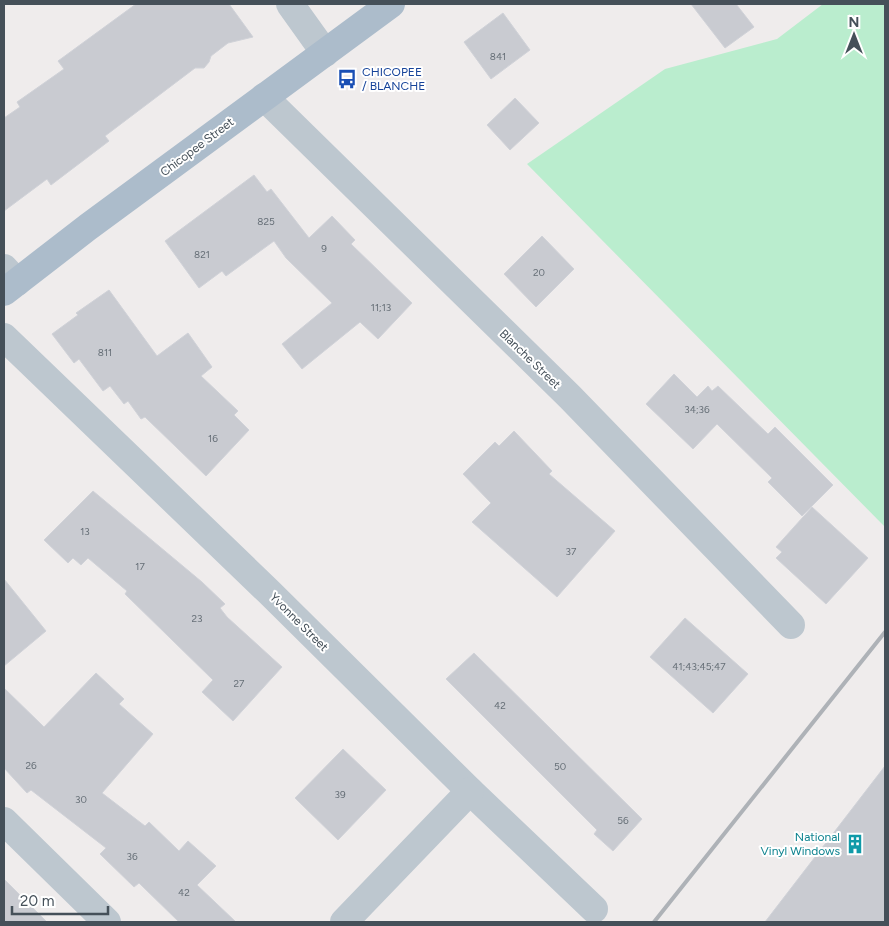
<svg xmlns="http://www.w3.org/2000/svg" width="889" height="926" font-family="Figtree,sans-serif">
	<rect width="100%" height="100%" fill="#efecec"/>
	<!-- green -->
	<path fill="#baedce" d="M823 4H885V527L527 164 665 69 777 39Z"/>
	<!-- building -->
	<g fill="#c9cbd1" stroke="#d0d2d8">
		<path d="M136 4H229L253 37 228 43 211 56 209 62 204 68H195L105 136 109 141 51 185 47 179 4 211V118L20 107 17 102 64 69 58 61Z"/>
		<path d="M691 4H736L754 27 725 48Z"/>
		<path d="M503 13 530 50 491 79 464 42Z"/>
		<path d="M515 98 539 123 510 150 487 125Z"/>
		<path d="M254 175 267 192 271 189 309 238 332 216 355 240 351 244 412 303 378 339 360 322 302 369 282 344 332 303 286 258 274 241 226 276 222 271 199 288 165 241Z"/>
		<path d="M542 236 574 269 536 307 504 274Z"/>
		<path d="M109 290 157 356 188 333 212 367 201 376 238 411 234 415 249 430 206 476 145 417 141 419 128 401 124 404 110 386 103 391 79 359 74 363 52 334 78 315 76 313Z"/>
		<path d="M674 374 697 397 708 386 712 391 718 386 768 434 775 427 833 485 802 516 768 482 772 478 717 424 693 449 646 404Z"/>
		<path d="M514 431 552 471 549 474 615 531 557 597 472 522 491 503 463 474 495 442 499 446Z"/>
		<path d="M93 491 202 582 225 604 220 608 227 617 282 667 233 721 202 692 213 680 125 594 127 591 88 558 81 565 73 558 68 563 44 540Z"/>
		<path d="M812 507 868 558 826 604 776 558 782 552 776 547Z"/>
		<path d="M4 579 46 631 4 666Z"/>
		<path d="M685 618 748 674 713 713 650 657Z"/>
		<path d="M474 653 642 819 613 851 594 834 597 830 446 679Z"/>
		<path d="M96 673 124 699 119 704 153 734 102 793 145 826 149 822 179 851 188 841 216 866 197 885 236 922H179L139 883 134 887 100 854 106 848 31 790 27 793 4 768V688L44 727Z"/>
		<path d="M343 749 386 790 338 840 295 798Z"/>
		<path d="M885 766V922H765Z"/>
		<path d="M4 879 47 922H4Z"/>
	</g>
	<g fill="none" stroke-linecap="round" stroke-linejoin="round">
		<!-- minor -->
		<g stroke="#bdc7cf" stroke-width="28">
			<path d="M290 4 325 53"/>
			<path d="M264 97 570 397 791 625"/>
			<path d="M4 268 17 282"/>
			<path d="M4 337 269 592 470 791 594 909"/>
			<path d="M4 821 107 922"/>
			<path d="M344 922 470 791"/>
		</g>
		<!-- major -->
		<path stroke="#acbccb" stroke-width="28" d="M4 292 88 227 391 4"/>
		<!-- rail -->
		<path stroke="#aeb2b7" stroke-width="4" d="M654 922 885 632"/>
	</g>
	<!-- icons -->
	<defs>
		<symbol id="bus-bare" viewBox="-9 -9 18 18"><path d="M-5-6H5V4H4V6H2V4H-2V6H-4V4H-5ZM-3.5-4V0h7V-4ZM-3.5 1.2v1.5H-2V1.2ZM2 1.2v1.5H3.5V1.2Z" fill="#1a4fb4" stroke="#fff" stroke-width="2.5" paint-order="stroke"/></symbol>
		<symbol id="building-bare" viewBox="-9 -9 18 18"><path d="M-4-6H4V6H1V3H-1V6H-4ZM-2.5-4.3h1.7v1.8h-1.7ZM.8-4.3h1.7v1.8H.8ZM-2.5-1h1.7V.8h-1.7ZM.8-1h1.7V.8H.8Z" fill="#0f9aa8" stroke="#fff" stroke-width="2.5" paint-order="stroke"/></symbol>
	</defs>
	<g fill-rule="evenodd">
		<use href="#bus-bare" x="333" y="65" width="28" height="28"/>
		<use href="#building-bare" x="841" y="830" width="28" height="28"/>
	</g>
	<g text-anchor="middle" stroke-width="4" stroke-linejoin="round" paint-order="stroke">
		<!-- number labels -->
		<g font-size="10" fill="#666f77">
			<text x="498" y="60">841</text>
			<text x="266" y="225">825</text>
			<text x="324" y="252">9</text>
			<text x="202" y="258">821</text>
			<text x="539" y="276">20</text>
			<text x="381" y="311">11;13</text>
			<text x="105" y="356">811</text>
			<text x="697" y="413">34;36</text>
			<text x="213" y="442">16</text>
			<text x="85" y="535">13</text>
			<text x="571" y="555">37</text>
			<text x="140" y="570">17</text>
			<text x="197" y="622">23</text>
			<text x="699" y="670">41;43;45;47</text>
			<text x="239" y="687">27</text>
			<text x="500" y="709">42</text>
			<text x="31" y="769">26</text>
			<text x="560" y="770">50</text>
			<text x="340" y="798">39</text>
			<text x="81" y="803">30</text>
			<text x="623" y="824">56</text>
			<text x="132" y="860">36</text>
			<text x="184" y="896">42</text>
		</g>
		<!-- transit labels -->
		<g font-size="12" fill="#164399" stroke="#fff" text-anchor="start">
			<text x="362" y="76">CHICOPEE<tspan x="362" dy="14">/ BLANCHE</tspan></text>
		</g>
		<!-- street labels -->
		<g font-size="12" fill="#455059" stroke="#fff">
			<text transform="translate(197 147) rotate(-37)" y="4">Chicopee Street</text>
			<text transform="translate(530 359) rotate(44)" y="4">Blanche Street</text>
			<text transform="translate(299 622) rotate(45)" y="4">Yvonne Street</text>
		</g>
		<!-- culture labels -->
		<g font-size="12" fill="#0d838f" stroke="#fff" text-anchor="end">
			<text x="840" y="841">National<tspan x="840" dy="14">Vinyl Windows</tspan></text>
		</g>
	</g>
	<!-- border -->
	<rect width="889" height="926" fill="none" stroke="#455059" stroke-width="10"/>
	<!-- north arrow -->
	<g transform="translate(854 35)" stroke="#ffffff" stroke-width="4" paint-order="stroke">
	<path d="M0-4L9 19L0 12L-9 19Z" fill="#455059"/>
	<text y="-8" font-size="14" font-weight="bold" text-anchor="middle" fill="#455059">N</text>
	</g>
	<!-- scale -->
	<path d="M12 906v8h96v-8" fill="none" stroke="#455059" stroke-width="2.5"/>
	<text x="20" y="906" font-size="15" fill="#455059" stroke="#ffffff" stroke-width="4" paint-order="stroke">20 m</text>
</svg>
